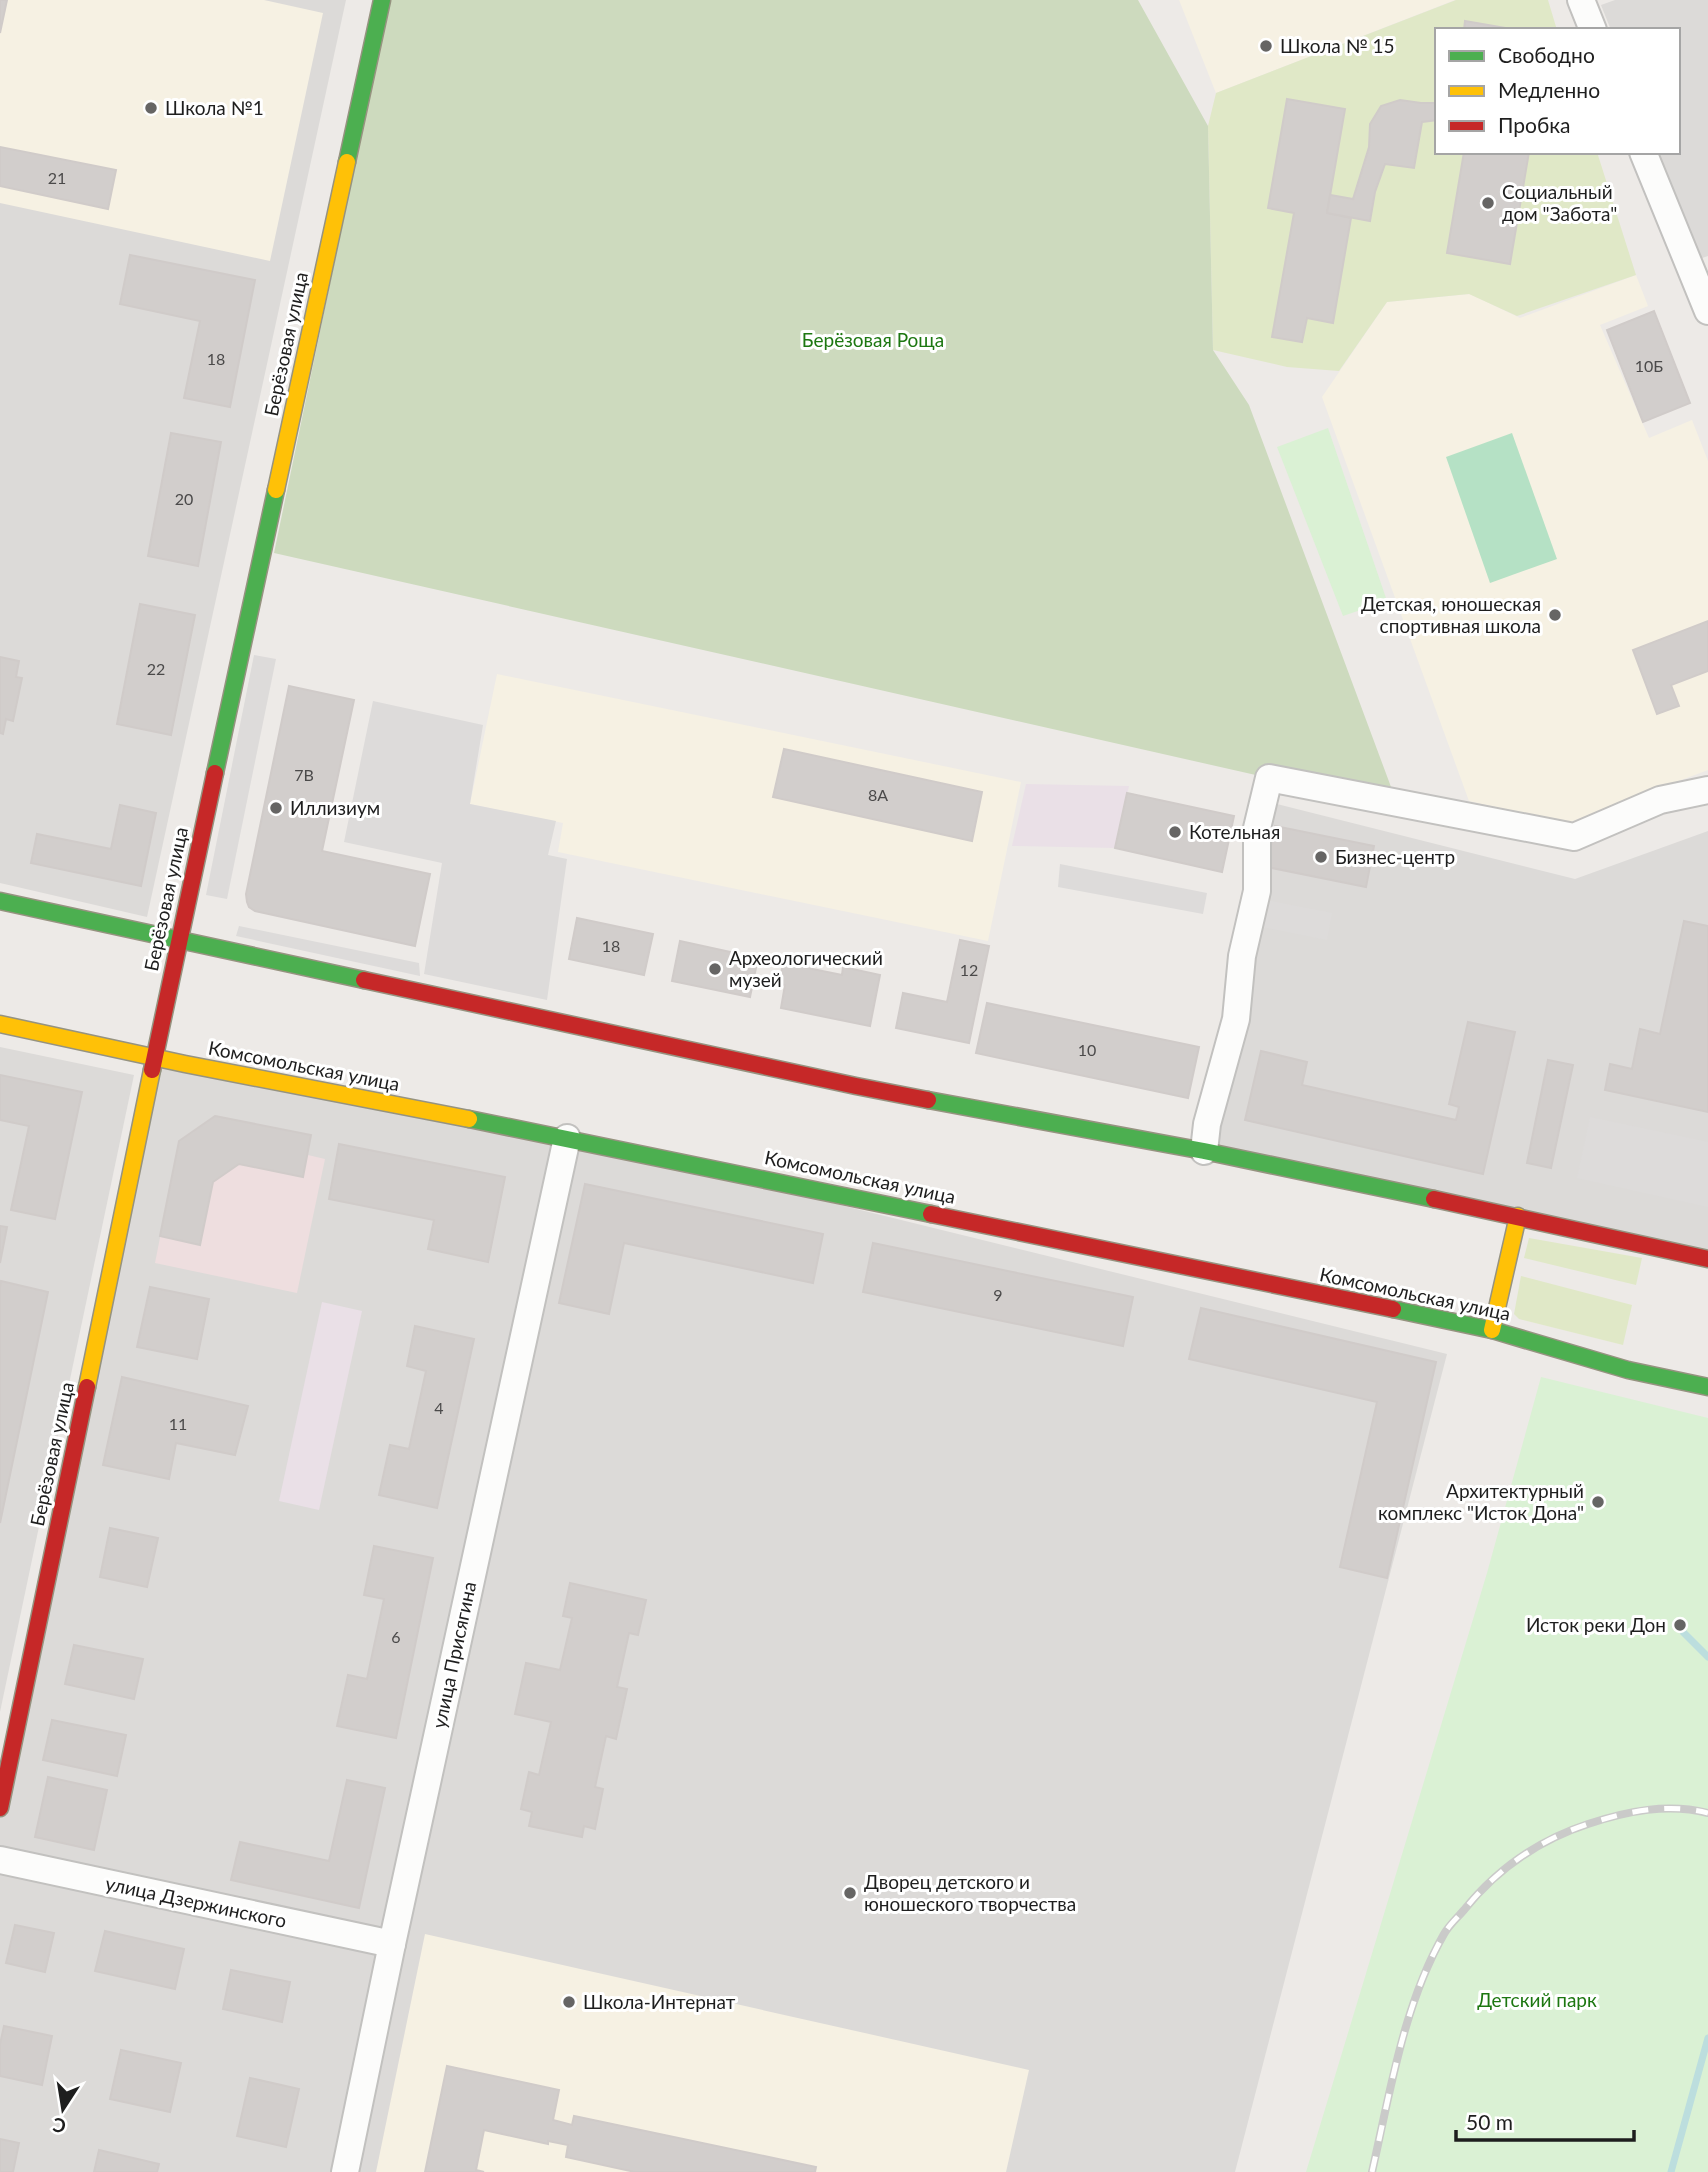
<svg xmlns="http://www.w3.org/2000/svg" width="1708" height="2172" font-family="Lato,sans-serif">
	<rect width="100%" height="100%" fill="#edeae7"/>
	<!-- residential -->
	<g fill="#dcdad8">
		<path d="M0 0H346L147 917 0 883Z"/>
		<path d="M1615 0H1708V256L1699 259 1658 152H1678V30H1611L1601 5Z"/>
		<path d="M1249 797 1575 879 1708 831V1250L1211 1144 1240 933Z"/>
		<path d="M0 1047 134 1075 0 1712Z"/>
		<path d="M155 1058 567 1138 1447 1354 1235 2172H0V1808Z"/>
	</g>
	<!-- commercial -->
	<path fill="#eededf" d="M215 1116 311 1135 308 1155 325 1159 297 1293 155 1263 179 1141Z"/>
	<!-- industrial -->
	<g fill="#eae0e7">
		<path d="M1026 784 1129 786 1115 848 1012 846Z"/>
		<path d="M322 1302 362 1311 319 1510 279 1501Z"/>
	</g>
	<!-- education -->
	<g fill="#f6f1e3">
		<path d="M0 0H264L323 13 270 261 0 203Z"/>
		<path d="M1179 0H1455L1216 93Z"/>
		<path d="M1636 275 1648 306 1600 325 1649 438 1692 420 1708 461V770L1567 823 1469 801 1322 397 1387 302 1470 294 1520 318Z"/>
		<path d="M497 674 1021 782 988 941 558 852 563 823 470 804Z"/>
		<path d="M425 1934 1029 2070 1006 2172H376Z"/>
	</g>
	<!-- grass -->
	<g fill="#e0e8c7">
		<path d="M1456 0H1548L1557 30H1437V152H1597L1636 275 1517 316 1469 294 1387 302 1339 371 1287 367 1213 350 1208 126 1216 93Z"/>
		<path d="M1529 1238 1642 1258 1636 1285 1524 1258Z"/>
		<path d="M1521 1276 1632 1305 1623 1345 1519 1319 1514 1314Z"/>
	</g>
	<!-- forest -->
	<path fill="#cddabe" d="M389 0H1138L1208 126 1213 350 1249 405 1394 795 1269 778 274 553Z"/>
	<!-- park -->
	<g fill="#daf1d4">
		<path d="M1328 428 1387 601 1343 616 1277 447Z"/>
		<path d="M1541 1377 1708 1418V2172H1306L1487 1573Z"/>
	</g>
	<!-- pitch -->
	<path fill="#b5e1c5" d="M1512 433 1557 559 1490 583 1446 457Z"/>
	<!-- parking -->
	<g fill="#dddbda">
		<path d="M254 655 276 659 227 899 206 895Z"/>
		<path d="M373 701 483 725 470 804 556 821 548 855 567 859 547 1000 424 974 442 863 344 842Z"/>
		<path d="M1060 864 1207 893 1203 914 1058 887Z"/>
		<path d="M1241 895 1332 913 1327 940 1237 922Z"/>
		<path d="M239 926 419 963 420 976 236 936Z"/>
		<path d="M1590 1117 1708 1142V1207L1577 1178Z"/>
	</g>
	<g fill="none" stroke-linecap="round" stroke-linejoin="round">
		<!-- stream -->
		<g stroke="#bcdede" stroke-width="7">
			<path d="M1683 1632 1708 1657"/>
			<path d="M1671 2172 1708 2038"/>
		</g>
	</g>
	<!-- building -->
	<g fill="#d2cecc" stroke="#d0cbc9" stroke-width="2">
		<path d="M0 0H7L0 33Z"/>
		<path d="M1465 21 1517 30H1464Z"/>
		<path d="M1287 99 1345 109 1327 213 1351 218 1333 323 1307 318 1302 342 1272 337 1294 213 1268 208Z"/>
		<path d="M1400 100 1421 103H1437V120L1422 122 1414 168 1385 164 1375 192 1370 221 1327 213 1330 195 1353 199 1369 147 1370 124 1381 106Z"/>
		<path d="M0 147 116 170 108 209 0 186Z"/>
		<path d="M1464 152H1529L1510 264 1447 253Z"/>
		<path d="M130 255 255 280 230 407 184 398 200 321 120 304Z"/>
		<path d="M1654 311 1690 403 1643 422 1607 330Z"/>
		<path d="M171 433 221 442 198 566 148 556Z"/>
		<path d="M140 604 195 615 171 735 117 724Z"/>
		<path d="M1708 621V671L1671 685 1679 706 1657 714 1633 650Z"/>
		<path d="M0 657 19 661 16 677 22 678 13 721 6 719 3 734 0 733Z"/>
		<path d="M289 686 354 700 322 851 430 874 415 946 255 911 249 907 247 902 246 894Z"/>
		<path d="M784 749 982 792 972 841 773 797Z"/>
		<path d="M1127 793 1234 816 1222 872 1115 848Z"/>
		<path d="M120 805 156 813 141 886 31 863 37 834 111 849Z"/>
		<path d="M1275 826 1374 846 1366 887 1267 867Z"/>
		<path d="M577 918 653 934 644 975 569 959Z"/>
		<path d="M1684 921 1708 926V1112L1605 1090 1610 1064 1632 1069 1640 1029 1660 1034Z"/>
		<path d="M960 940 989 946 969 1043 896 1028 903 993 947 1002Z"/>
		<path d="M680 941 758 958 750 997 672 981Z"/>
		<path d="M783 963 842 975 843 967 880 975 870 1026 781 1008 785 985 779 984Z"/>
		<path d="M987 1003 1199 1047 1188 1098 976 1053Z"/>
		<path d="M1468 1022 1515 1032 1483 1174 1245 1120 1261 1051 1307 1062 1302 1085 1456 1120 1459 1107 1449 1104Z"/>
		<path d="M1548 1060 1573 1065 1551 1168 1527 1163Z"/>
		<path d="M0 1075 82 1092 55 1219 11 1210 29 1126 0 1120Z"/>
		<path d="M215 1116 311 1135 303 1177 239 1164 213 1182 200 1245 160 1236 179 1141Z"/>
		<path d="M339 1144 505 1177 488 1262 428 1249 434 1220 329 1199Z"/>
		<path d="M585 1184 823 1234 813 1283 624 1243 609 1314 559 1303Z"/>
		<path d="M0 1226 7 1227 0 1263Z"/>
		<path d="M873 1243 1133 1297 1123 1346 863 1292Z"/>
		<path d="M1 1281 48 1292 0 1523V1287Z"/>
		<path d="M150 1287 209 1299 197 1359 137 1347Z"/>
		<path d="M1201 1308 1436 1362 1387 1578 1340 1567 1377 1402 1189 1359Z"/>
		<path d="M415 1326 474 1339 437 1508 379 1495 390 1445 409 1449 426 1371 407 1366Z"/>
		<path d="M122 1377 248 1406 235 1455 176 1443 169 1479 103 1465Z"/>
		<path d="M110 1528 158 1538 147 1587 100 1577Z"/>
		<path d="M374 1546 433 1558 396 1738 337 1726 348 1675 367 1679 384 1599 364 1595Z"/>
		<path d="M570 1583 646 1600 638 1635 629 1633 617 1687 627 1689 616 1739 606 1736 595 1787 603 1789 595 1829 584 1826 582 1837 529 1826 532 1812 521 1809 529 1772 539 1775 551 1722 515 1714 526 1663 560 1670 572 1618 563 1616Z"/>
		<path d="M74 1645 143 1659 134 1699 65 1684Z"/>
		<path d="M52 1720 126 1735 117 1776 43 1760Z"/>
		<path d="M48 1777 107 1790 94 1850 35 1837Z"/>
		<path d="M347 1780 385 1788 359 1908 231 1880 240 1842 329 1861Z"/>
		<path d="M15 1925 54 1933 45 1972 6 1963Z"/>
		<path d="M105 1931 184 1949 175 1989 95 1971Z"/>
		<path d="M231 1970 290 1982 282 2022 223 2009Z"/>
		<path d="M4 2026 52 2036 42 2085 0 2076V2044Z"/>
		<path d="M121 2050 181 2063 170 2112 110 2099Z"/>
		<path d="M447 2066 559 2090 553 2120 572 2125 574 2116 816 2167 815 2172H635L566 2157 568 2145 548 2141V2144L484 2130 476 2170 484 2172H425Z"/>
		<path d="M250 2078 299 2089 286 2147 237 2136Z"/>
		<path d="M0 2139 19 2143 13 2172H0Z"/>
		<path d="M99 2150 159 2164 157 2172H94Z"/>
	</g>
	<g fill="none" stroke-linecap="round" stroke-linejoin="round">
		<defs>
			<g id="street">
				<path d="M1581 0 1593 30"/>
				<path d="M1643 152 1708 311"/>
				<path d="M1204 1151 1207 1124 1236 1019 1242 956 1257 891V828L1269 778 1574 837 1660 800 1708 790"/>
				<path d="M0 1860 392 1944"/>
				<path d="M345 2172 392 1944 567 1138"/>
			</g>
			<g id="fast">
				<path d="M347 162 382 0"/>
				<path d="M215 773 276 490"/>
				<path d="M0 901 364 980"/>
				<path d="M928 1100 1204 1151 1434 1199"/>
				<path d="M469 1119 931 1214"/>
				<path d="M1393 1309 1492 1330 1628 1370 1708 1387"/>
			</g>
			<g id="slow">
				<path d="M276 490 347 162"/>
				<path d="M0 1024 185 1064 469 1119"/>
				<path d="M1492 1330 1518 1216"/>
				<path d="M87 1387 152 1070"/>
			</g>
			<g id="jam">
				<path d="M364 980 856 1086 928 1100"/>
				<path d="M152 1070 215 773"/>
				<path d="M1434 1199 1708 1259"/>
				<path d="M931 1214 1393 1309"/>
				<path d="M0 1808 87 1387"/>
			</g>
		</defs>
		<!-- street casing -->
		<use href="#street" stroke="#c2c1bf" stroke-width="30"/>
		<!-- fast casing -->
		<use href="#fast" stroke="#969380" stroke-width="19"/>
		<!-- slow casing -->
		<use href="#slow" stroke="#969380" stroke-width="19"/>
		<!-- jam casing -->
		<use href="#jam" stroke="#969380" stroke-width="19"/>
		<!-- street -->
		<use href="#street" stroke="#fcfcfb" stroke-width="26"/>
		<!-- fast -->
		<use href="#fast" stroke="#4caf50" stroke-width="16"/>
		<!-- slow -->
		<use href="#slow" stroke="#ffc107" stroke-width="16"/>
		<!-- jam -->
		<use href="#jam" stroke="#c62828" stroke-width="16"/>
		<defs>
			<path id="rail" d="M1372 2172C1390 2093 1403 2006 1444 1934 1449 1925 1457 1918 1464 1910 1497 1869 1539 1840 1588 1824 1627 1811 1668 1803 1708 1813"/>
		</defs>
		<!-- rail casing -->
		<use href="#rail" stroke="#cacac9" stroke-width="8"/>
		<!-- rail -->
		<use href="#rail" stroke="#fff" stroke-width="5" stroke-dasharray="16" stroke-linecap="butt"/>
	</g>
	<!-- markers -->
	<g fill="#666564" stroke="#fff" stroke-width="2.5">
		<circle cx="1266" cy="46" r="7"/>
		<circle cx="151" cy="108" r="7"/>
		<circle cx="1488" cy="203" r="7"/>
		<circle cx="1555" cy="615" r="7"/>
		<circle cx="276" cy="808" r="7"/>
		<circle cx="1175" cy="832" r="7"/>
		<circle cx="1321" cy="857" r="7"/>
		<circle cx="715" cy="969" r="7"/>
		<circle cx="1598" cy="1502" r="7"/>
		<circle cx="1680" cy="1625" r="7"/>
		<circle cx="850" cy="1893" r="7"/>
		<circle cx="569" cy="2002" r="7"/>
	</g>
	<g text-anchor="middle" stroke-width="6" stroke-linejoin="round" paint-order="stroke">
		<!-- number labels -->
		<g font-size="16" fill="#4b4a4a">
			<text x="57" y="184">21</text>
			<text x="216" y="365">18</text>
			<text x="1649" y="372">10Б</text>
			<text x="184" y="505">20</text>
			<text x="156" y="675">22</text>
			<text x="304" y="781">7В</text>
			<text x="878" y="801">8А</text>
			<text x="611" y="952">18</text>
			<text x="969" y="976">12</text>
			<text x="1087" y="1056">10</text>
			<text x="998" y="1301">9</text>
			<text x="439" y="1414">4</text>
			<text x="178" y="1430">11</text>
			<text x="396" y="1643">6</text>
		</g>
		<!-- poi labels -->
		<g font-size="19" fill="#1e1e1e" stroke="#fff" text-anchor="start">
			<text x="1280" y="53">Школа № 15</text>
			<text x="165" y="115">Школа №1</text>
			<text x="1502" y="199">Социальный<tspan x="1502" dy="22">дом "Забота"</tspan></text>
			<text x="1541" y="611" text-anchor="end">Детская, юношеская<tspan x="1541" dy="22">спортивная школа</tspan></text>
			<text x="290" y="815">Иллизиум</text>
			<text x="1189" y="839">Котельная</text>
			<text x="1335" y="864">Бизнес-центр</text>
			<text x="729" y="965">Археологический<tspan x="729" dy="22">музей</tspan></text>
			<text x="1584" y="1498" text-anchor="end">Архитектурный<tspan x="1584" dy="22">комплекс "Исток Дона"</tspan></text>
			<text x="1666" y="1632" text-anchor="end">Исток реки Дон</text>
			<text x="864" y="1889">Дворец детского и<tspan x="864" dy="22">юношеского творчества</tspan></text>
			<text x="583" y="2009">Школа-Интернат</text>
		</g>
		<!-- park labels -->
		<g font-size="19" fill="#1d7711" stroke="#fff">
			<text x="873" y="347">Берёзовая Роща</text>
			<text x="1537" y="2007">Детский парк</text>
		</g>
		<!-- street labels -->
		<g font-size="19" fill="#1e1e1e" stroke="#fff">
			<text transform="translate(286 344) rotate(-78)" y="7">Берёзовая улица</text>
			<text transform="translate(166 899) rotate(-78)" y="7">Берёзовая улица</text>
			<text transform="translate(304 1066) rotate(11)" y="7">Комсомольская улица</text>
			<text transform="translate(860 1177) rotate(12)" y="7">Комсомольская улица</text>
			<text transform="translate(1415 1294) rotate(12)" y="7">Комсомольская улица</text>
			<text transform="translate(52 1454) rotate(-78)" y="7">Берёзовая улица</text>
			<text transform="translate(454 1655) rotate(-78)" y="7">улица Присягина</text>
			<text transform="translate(196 1902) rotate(12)" y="7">улица Дзержинского</text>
		</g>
	</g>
	<!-- legend -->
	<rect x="1435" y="28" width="245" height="126" fill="#ffffff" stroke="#a5a5a5" stroke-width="2"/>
	<rect x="1449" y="51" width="35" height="10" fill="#4caf50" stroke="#a5a5a5" stroke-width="2"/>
	<text x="1498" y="63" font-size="21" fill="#1e1e1e">Свободно</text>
	<rect x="1449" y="86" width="35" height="10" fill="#ffc107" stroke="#a5a5a5" stroke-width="2"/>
	<text x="1498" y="98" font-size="21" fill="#1e1e1e">Медленно</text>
	<rect x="1449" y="121" width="35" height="10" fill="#c62828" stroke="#a5a5a5" stroke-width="2"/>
	<text x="1498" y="133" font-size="21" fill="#1e1e1e">Пробка</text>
	<!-- north arrow -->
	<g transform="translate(63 2109) rotate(192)" stroke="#ffffff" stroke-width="5" paint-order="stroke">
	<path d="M0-5L12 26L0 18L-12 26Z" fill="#1e1e1e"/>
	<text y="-10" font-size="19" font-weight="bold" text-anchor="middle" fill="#1e1e1e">С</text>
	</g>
	<!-- scale -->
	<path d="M1456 2130v10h178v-10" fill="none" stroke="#1e1e1e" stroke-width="3.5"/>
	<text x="1466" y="2130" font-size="21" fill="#1e1e1e" stroke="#ffffff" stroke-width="5" paint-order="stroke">50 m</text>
</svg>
